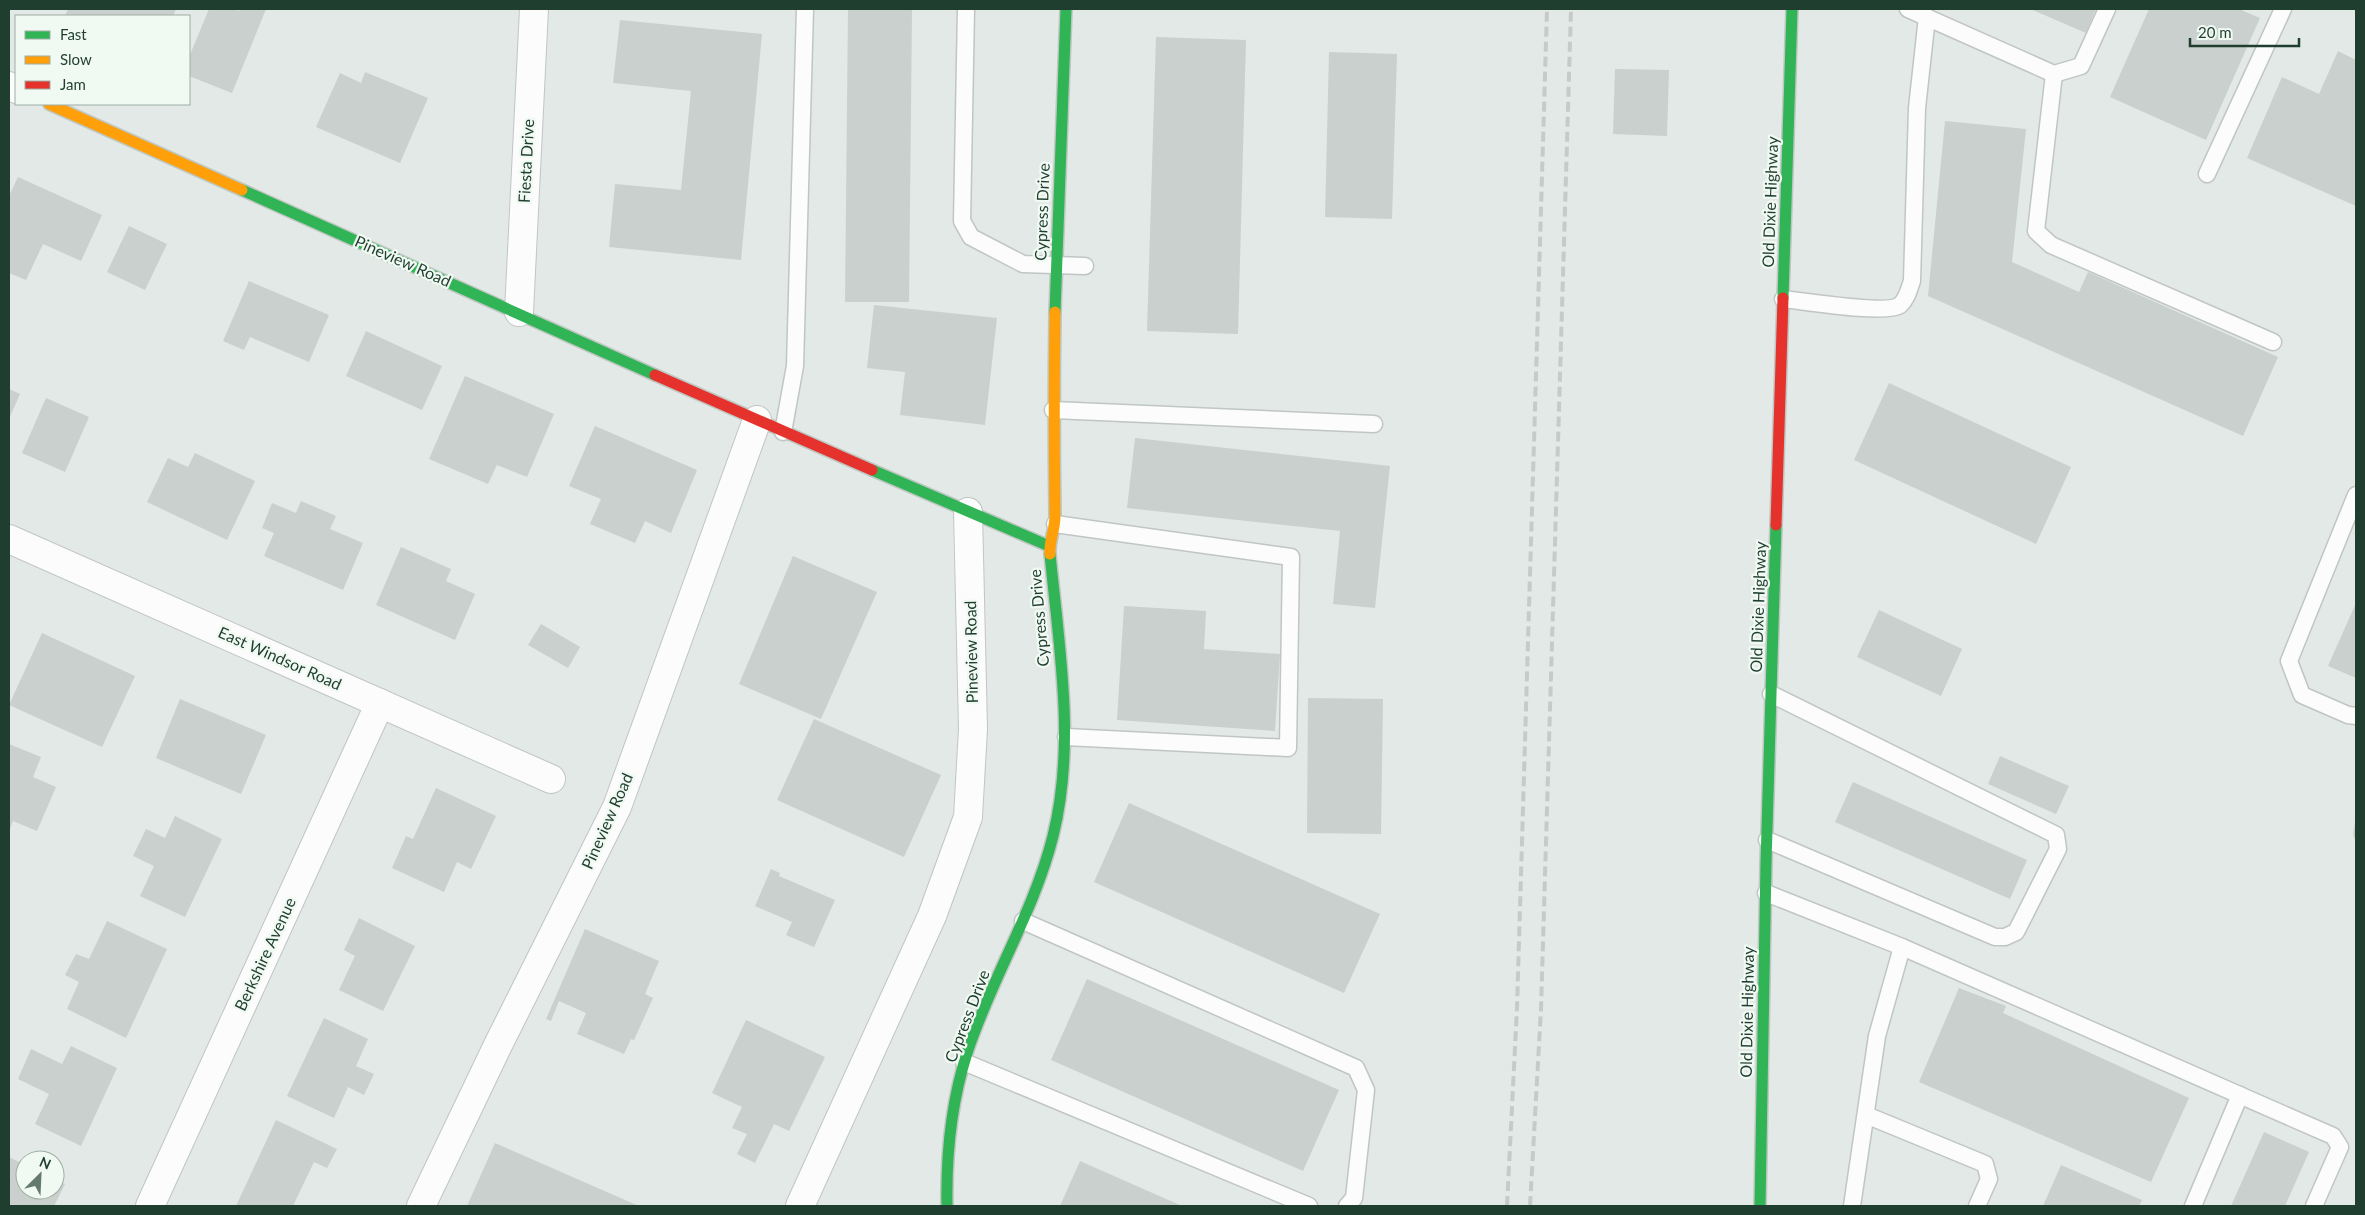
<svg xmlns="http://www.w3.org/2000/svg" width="2365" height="1215" font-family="Lato,sans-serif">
	<rect width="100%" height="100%" fill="#e3e9e6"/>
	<!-- building -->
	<g fill="#cad0cd">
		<path d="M68 9H176L173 16H65Z"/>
		<path d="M209 9H234L239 11 240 9H266L232 93 189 76V57Z"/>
		<path d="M848 9H912L909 302H845Z"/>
		<path d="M2030 9H2096L2086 33Z"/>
		<path d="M2149 9H2239L2260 18 2206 140 2110 97Z"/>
		<path d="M620 20 762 34 741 260 609 247 615 184 681 190 691 91 613 83Z"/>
		<path d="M1156 37 1246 40 1238 334 1147 331Z"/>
		<path d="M2338 51 2356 60V206L2247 158 2282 77 2319 94Z"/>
		<path d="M1329 52 1397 54 1392 219 1325 217Z"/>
		<path d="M1615 69 1669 70 1667 136 1613 134Z"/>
		<path d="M365 72 428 98 400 163 316 127 340 73 361 83Z"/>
		<path d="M1945 121 2026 129 2012 262 2079 292 2088 272 2278 357 2243 436 1928 296Z"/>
		<path d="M18 177 102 215 81 261 43 244 26 280 9 273V196Z"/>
		<path d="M129 226 167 244 145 290 107 272Z"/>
		<path d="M249 281 329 315 309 362 250 337 244 350 223 341Z"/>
		<path d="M874 305 997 318 985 425 900 415 905 372 867 368Z"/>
		<path d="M366 331 442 366 422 410 346 376Z"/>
		<path d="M465 376 554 414 527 477 497 465 488 484 429 459Z"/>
		<path d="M1889 383 2071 467 2036 544 1854 460Z"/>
		<path d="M9 389 20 394 9 419Z"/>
		<path d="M46 398 89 417 65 472 22 453Z"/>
		<path d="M595 426 697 470 671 533 645 521 635 543 590 524 601 499 569 486Z"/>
		<path d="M1135 438 1390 466 1375 608 1333 604 1340 531 1127 508Z"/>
		<path d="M195 453 255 481 227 540 147 502 168 458 188 467Z"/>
		<path d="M301 501 336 516 330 529 363 543 343 590 264 556 274 533 262 528 272 503 296 513Z"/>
		<path d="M401 547 451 569 446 581 475 594 455 640 376 605Z"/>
		<path d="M793 556 877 592 821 719 739 684Z"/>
		<path d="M2356 603V678L2328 666Z"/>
		<path d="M1124 606 1206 611 1204 649 1280 654 1275 731 1117 720Z"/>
		<path d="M1879 610 1962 649 1941 696 1857 657Z"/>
		<path d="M541 624 580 647 568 668 528 645Z"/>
		<path d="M42 633 135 676 102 747 9 705Z"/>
		<path d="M1308 698 1383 699 1381 834 1307 833Z"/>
		<path d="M180 699 266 735 241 794 156 758Z"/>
		<path d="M814 719 941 775 904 857 777 800Z"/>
		<path d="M9 744 41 757 33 777 56 787 37 831 13 821 9 832Z"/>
		<path d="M2000 756 2069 786 2056 814 1988 784Z"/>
		<path d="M1853 782 2027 860 2010 899 1835 822Z"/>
		<path d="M436 788 496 816 471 869 457 862 444 892 392 868 406 836 413 839Z"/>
		<path d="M1129 803 1380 914 1344 993 1094 882Z"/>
		<path d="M175 816 222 839 185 917 140 896 154 866 133 856 146 829 165 838Z"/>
		<path d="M2355 822H2356V843L2353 834Z"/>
		<path d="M771 869 780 873 779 876 835 900 814 947 786 935 792 922 755 906Z"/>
		<path d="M359 918 415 946 383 1011 339 990 355 956 344 950Z"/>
		<path d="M107 921 167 949 126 1038 67 1009 79 982 65 975 76 954 89 959Z"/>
		<path d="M585 929 659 961 645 994 653 998 634 1040 631 1039 624 1054 577 1034 586 1013 559 1001 551 1021 546 1019Z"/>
		<path d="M1087 979 1339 1090 1303 1171 1051 1060Z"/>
		<path d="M1959 988 2006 1006 2003 1013 2189 1098 2151 1182 1919 1082Z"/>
		<path d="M324 1018 368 1039 356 1066 374 1074 364 1095 348 1087 334 1118 287 1096Z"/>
		<path d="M746 1020 825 1057 789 1131 774 1124 755 1163 737 1154 747 1134 732 1128 742 1107 712 1093Z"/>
		<path d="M71 1046 117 1068 81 1146 35 1124 49 1094 18 1079 31 1049 62 1064Z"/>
		<path d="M276 1120 337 1149 327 1168 314 1162 293 1206H236Z"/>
		<path d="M2264 1132 2309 1152 2285 1206H2231Z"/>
		<path d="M495 1143 639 1206H467Z"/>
		<path d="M9 1157 25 1165V1190H55V1179L65 1184 54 1206H9Z"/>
		<path d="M1080 1161 1182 1206H1060Z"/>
		<path d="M2061 1165 2142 1200 2139 1206H2043Z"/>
	</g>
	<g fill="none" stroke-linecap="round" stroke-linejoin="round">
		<defs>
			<g id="lane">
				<path d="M966 9 962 221 971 237 1023 264 1085 266"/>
				<path d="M1908 9 2054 74 2081 66 2107 9"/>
				<path d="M2054 74 2036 231 2051 245 2273 342"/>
				<path d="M2207 174 2283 9"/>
				<path d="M1783 299C1803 301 1888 315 1900 305 1907 299 1909 289 1912 281L1917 108 1927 17"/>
				<path d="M1053 410 1374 424"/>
				<path d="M783 432 795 366 805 9"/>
				<path d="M2356 495 2289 661 2302 695 2348 715 2356 716"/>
				<path d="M1055 524 1291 557 1288 748 1066 737"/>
				<path d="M1767 840 1995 937H2005L2016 932 2058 849 2056 835 1771 694"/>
				<path d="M1766 893 1902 947 2333 1136 2340 1147 2314 1206"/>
				<path d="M1023 921 1356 1068 1366 1090 1354 1198 1347 1206"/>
				<path d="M964 1062 1309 1206"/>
				<path d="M1866 1115 1985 1164 1989 1179 1977 1206"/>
				<path d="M1852 1206 1877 1036 1902 947"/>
				<path d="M2193 1206 2240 1095"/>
			</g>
			<g id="street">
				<path d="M9 86 16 89"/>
				<path d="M519 312 534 9"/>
				<path d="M9 539 551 779"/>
				<path d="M150 1206 380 703"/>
				<path d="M421 1206 498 1045 617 807 757 420"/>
				<path d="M800 1206 932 916 968 817 973 729 968 512"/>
			</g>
			<g id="fast">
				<path d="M242 190 655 375"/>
				<path d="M1783 298 1792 9"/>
				<path d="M1055 312 1066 9"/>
				<path d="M872 470 1049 546"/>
				<path d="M947 1206C946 1154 951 1103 967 1053 991 979 1034 912 1053 836 1076 744 1059 647 1050 554"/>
				<path d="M1760 1206 1766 863 1776 525"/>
			</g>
			<g id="slow">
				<path d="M49 104 242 190"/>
				<path d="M1050 554C1049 541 1055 530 1055 516 1054 448 1054 380 1055 312"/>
			</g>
			<g id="jam">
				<path d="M655 375 872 470"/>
				<path d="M1776 525 1783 298"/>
			</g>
		</defs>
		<!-- lane casing -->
		<use href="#lane" stroke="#c0c6c3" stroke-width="19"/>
		<!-- street casing -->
		<use href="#street" stroke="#c0c6c3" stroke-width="30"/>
		<!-- fast casing -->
		<use href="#fast" stroke="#bfc7c3" stroke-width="14"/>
		<!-- slow casing -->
		<use href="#slow" stroke="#bfc7c3" stroke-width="14"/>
		<!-- jam casing -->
		<use href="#jam" stroke="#bfc7c3" stroke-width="14"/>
		<!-- lane -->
		<use href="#lane" stroke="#fbfcfb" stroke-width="16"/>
		<!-- street -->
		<use href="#street" stroke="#fbfcfb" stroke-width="28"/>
		<!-- fast -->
		<use href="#fast" stroke="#30b455" stroke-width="11"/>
		<!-- slow -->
		<use href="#slow" stroke="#ff9f0a" stroke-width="11"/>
		<!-- jam -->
		<use href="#jam" stroke="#e5322d" stroke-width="11"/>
		<!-- rail -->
		<g stroke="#c6cbc9" stroke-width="4" stroke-dasharray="10 5" stroke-linecap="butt">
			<path d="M1507 1206 1517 1008 1547 9"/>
			<path d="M1530 1206 1541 1009 1571 9"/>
		</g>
	</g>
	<g text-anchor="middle" stroke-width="4.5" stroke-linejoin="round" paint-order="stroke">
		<!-- street labels -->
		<g font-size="16" fill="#1f3e30" stroke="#f1f9f3">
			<text transform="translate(526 161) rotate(-87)" y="6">Fiesta Drive</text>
			<text transform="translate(1770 202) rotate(-88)" y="6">Old Dixie Highway</text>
			<text transform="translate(1042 212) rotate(-88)" y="6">Cypress Drive</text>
			<text transform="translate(403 261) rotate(24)" y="6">Pineview Road</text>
			<text transform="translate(1758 607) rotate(-88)" y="6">Old Dixie Highway</text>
			<text transform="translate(1039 618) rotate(-95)" y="6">Cypress Drive</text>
			<text transform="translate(971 652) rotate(-91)" y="6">Pineview Road</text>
			<text transform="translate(280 658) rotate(24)" y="6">East Windsor Road</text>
			<text transform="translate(607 821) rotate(-66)" y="6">Pineview Road</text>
			<text transform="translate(265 954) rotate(-65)" y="6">Berkshire Avenue</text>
			<text transform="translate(1747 1012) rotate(-89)" y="6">Old Dixie Highway</text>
			<text transform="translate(967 1016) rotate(-69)" y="6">Cypress Drive</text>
		</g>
	</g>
	<!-- border -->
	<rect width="2365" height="1215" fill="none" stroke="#1f3e30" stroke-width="20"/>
	<!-- legend -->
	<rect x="15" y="15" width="175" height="90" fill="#f1f9f3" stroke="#9daea5"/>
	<rect x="25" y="31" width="25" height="8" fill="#30b455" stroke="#9daea5"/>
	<text x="60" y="40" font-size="15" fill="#1f3e30">Fast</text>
	<rect x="25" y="56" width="25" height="8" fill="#ff9f0a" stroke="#9daea5"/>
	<text x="60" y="65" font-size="15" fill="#1f3e30">Slow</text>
	<rect x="25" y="81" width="25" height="8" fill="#e5322d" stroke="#9daea5"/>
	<text x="60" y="90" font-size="15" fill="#1f3e30">Jam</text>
	<!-- north arrow -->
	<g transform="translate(40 1175) rotate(24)"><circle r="24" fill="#f1f9f3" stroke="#9daea5"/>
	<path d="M0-4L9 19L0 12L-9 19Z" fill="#647a70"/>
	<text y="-8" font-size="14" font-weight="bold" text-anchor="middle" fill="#1f3e30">N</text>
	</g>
	<!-- scale -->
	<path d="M2190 38v8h109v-8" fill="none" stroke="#1f3e30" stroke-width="2.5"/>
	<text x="2198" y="38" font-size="15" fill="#1f3e30" stroke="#f1f9f3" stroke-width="4" paint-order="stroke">20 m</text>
</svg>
